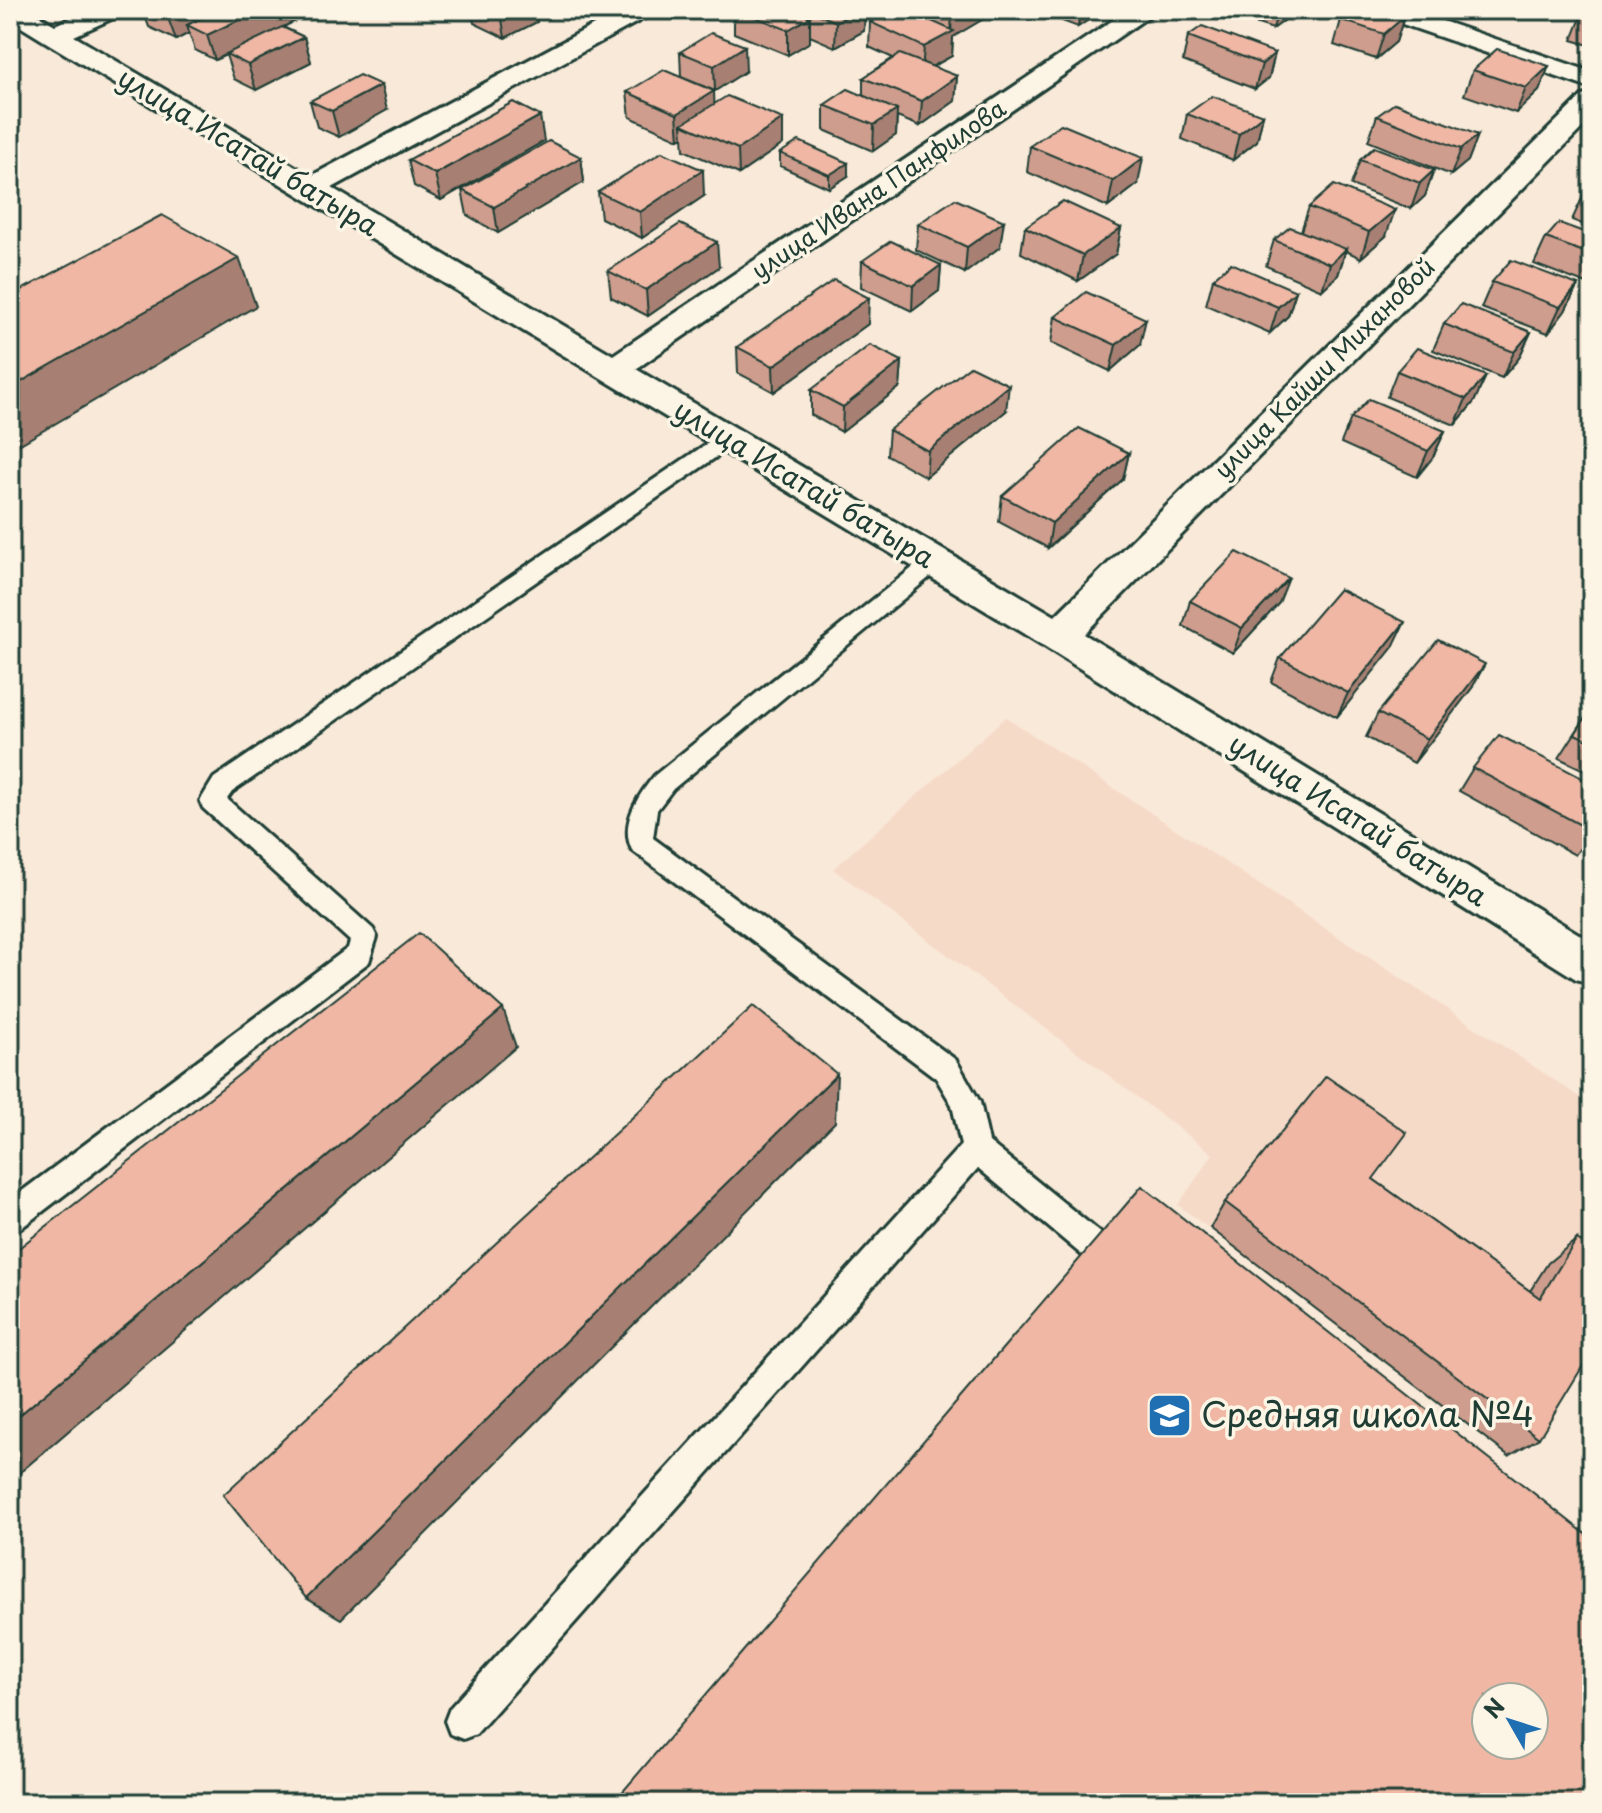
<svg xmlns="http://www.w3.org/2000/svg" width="1602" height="1813" font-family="'Playpen Sans',sans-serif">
	<rect width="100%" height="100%" fill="#f9e9d8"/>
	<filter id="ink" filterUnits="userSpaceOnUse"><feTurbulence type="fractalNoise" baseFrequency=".0125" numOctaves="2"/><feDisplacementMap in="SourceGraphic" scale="16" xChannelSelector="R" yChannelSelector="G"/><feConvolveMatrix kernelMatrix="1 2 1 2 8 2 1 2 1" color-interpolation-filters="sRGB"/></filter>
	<g filter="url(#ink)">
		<!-- built -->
		<path fill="#f6dac8" d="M1006 717 1592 1105V1328L1509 1456 1178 1205 1213 1154 833 869Z"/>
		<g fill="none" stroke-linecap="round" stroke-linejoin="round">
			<defs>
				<g id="service">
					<path d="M728 432 738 439 735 444 232 792 227 799 373 929 377 937 369 962 21 1228 10 1232V1200L348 948 350 941 203 808 200 801 214 778 721 434Z"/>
					<path d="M934 554 942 557 945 562 942 567 673 789 657 810 653 838 956 1060 980 1102 989 1142 1129 1256 1133 1266 1129 1276 1118 1281 1107 1276 978 1168 476 1734 463 1739 450 1734 445 1721 450 1708 961 1145 952 1105 936 1078 632 850C619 824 639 794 655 775L926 557Z"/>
				</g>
				<g id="minor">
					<path d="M10 10H30L55 25 89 10H124L120 15 74 36 311 176 622 10H654L650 15 332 188 613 355 1128 10H1158L636 369 1055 616 1582 96 1592 94V118L1084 634 1592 942V984L1576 979 1044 646 44 41 10 20Z"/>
					<path d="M1372 10H1410L1592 72V89L1376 15Z"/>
				</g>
			</defs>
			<!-- service casing -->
			<use href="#service" stroke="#1f3d34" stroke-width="6"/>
			<!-- minor casing -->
			<use href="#minor" stroke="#1f3d34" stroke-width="6"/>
			<!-- service -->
			<use href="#service" fill="#fcf5e5" fill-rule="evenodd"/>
			<!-- minor -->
			<use href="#minor" fill="#fcf5e5" fill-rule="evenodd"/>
		</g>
		<!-- wall -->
		<g fill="#ce9d8d" stroke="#1f3d34" stroke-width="2">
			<path d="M143 10H314V12L283 27 304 37 311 62 256 90 234 79 226 55 215 60 195 50 189 33 176 40 149 27Z"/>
			<path d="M471 10H535L537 22 505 38 474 23Z"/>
			<path d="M734 10H865L864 31 835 47 810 36V42L788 55 734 33Z"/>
			<path d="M893 10H986L985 18 953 37 952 56 932 67 957 76 955 101 920 126 897 117 896 135 873 151 824 130V105L863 96V78L893 58 869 47 870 22Z"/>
			<path d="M1033 10H1098L1097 14 1078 27Z"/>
			<path d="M1244 10H1298L1273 29 1242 19Z"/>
			<path d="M1592 10V46L1572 40 1582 15Z"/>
			<path d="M1404 17 1396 42 1376 59 1334 45 1341 20Z"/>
			<path d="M1188 36 1275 53 1269 78 1255 89 1183 61Z"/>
			<path d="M680 52 746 71 715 91 681 77Z"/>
			<path d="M1549 66 1539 91 1516 113 1464 95 1473 70Z"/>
			<path d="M714 91V104L783 119V144L739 174 684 150 683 137 679 139 630 117 627 92Z"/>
			<path d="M310 101 387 110 339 137 317 127Z"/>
			<path d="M1187 114 1263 115 1257 141 1233 160 1182 139Z"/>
			<path d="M1377 116 1478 135 1468 161 1451 175 1368 141Z"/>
			<path d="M544 141 441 200 414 186 408 160Z"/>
			<path d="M1030 146 1138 184 1108 207 1027 172Z"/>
			<path d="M780 153 848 176 829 188 780 166Z"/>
			<path d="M581 157 584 182 498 233 467 215 462 190Z"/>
			<path d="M1360 160 1434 170 1425 196 1411 209 1351 185Z"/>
			<path d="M1592 171V228L1572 220 1584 194 1591 187 1586 185Z"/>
			<path d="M598 192 704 196 642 238 601 218Z"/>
			<path d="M1309 207 1386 236 1361 258 1346 251 1338 275 1322 290 1266 266 1274 240 1301 231Z"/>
			<path d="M918 224 1000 247 965 273 916 250Z"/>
			<path d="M1025 227 1121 228 1116 254 1078 281 1021 253Z"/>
			<path d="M1592 235V286L1534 264 1546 238Z"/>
			<path d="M862 261 941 265 939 291 912 311 861 287Z"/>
			<path d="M719 267 648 316 611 297 608 271Z"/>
			<path d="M1213 279 1296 291 1288 316 1270 333 1206 305Z"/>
			<path d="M1492 282 1578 285 1565 311 1548 333 1481 308Z"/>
			<path d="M1055 317 1140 345 1110 371 1051 343Z"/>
			<path d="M868 324 774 392 738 373 737 347Z"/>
			<path d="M1444 324 1531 332 1519 358 1502 378 1433 350Z"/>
			<path d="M902 361 900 387 842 432 811 415V390Z"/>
			<path d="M1397 371 1486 376 1474 402 1455 425 1387 397Z"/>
			<path d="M1006 411 926 477 887 455 889 430Z"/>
			<path d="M1351 418 1445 431 1433 457 1417 477 1341 443Z"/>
			<path d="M1129 453 1123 479 1048 548 999 522 1002 496Z"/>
			<path d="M1190 601 1279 603 1233 653 1183 626Z"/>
			<path d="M1393 647 1337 717 1271 682 1280 658Z"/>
			<path d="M1472 688 1414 763 1366 737 1378 713Z"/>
			<path d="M1592 707V774L1559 758Z"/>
			<path d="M1473 768 1592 783V832L1575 855 1459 791Z"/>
			<path d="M1373 1179 1530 1291 1548 1263 1577 1239 1539 1438 1509 1456 1210 1228 1225 1202Z"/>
		</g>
		<!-- shaded-wall -->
		<g fill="#a78073" stroke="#1f3d34" stroke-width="2">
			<path d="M177 10H219L187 25 189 33 176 40 167 15Z"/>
			<path d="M260 10H314V12L215 60 207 35Z"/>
			<path d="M507 10H535L537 22 505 38 501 13Z"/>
			<path d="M857 10H865L864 31 835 47 836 22Z"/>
			<path d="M959 10H986L985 18 953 37 952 56 922 72 924 47 951 32 952 13Z"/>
			<path d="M1080 10H1098L1097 14 1078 27Z"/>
			<path d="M1278 10H1298L1273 29Z"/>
			<path d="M810 17V42L788 55V30Z"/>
			<path d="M1404 17 1396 42 1376 59 1384 34Z"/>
			<path d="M304 37 311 62 256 90 248 65Z"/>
			<path d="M745 46 746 71 715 91 714 66Z"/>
			<path d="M1275 53 1269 78 1255 89 1262 64Z"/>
			<path d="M1549 66 1539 91 1516 113 1526 88Z"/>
			<path d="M957 76 955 101 920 126 922 101Z"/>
			<path d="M381 85 387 110 339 137 332 111Z"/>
			<path d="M714 91 715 117 682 124 683 137 679 139 677 114Z"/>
			<path d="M897 110 896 135 873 151 874 125Z"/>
			<path d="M1263 115 1257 141 1233 160 1239 134Z"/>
			<path d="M540 116 544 141 441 200 435 174Z"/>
			<path d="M783 119V144L739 174 738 149Z"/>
			<path d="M1478 135 1468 161 1451 175 1461 149Z"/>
			<path d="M581 157 584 182 498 233 494 207Z"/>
			<path d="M1143 158 1138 184 1108 207 1113 181Z"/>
			<path d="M848 163V176L829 188V175Z"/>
			<path d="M703 170 704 196 642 238 640 212Z"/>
			<path d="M1434 170 1425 196 1411 209 1420 183Z"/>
			<path d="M1395 210 1386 236 1361 258 1369 232Z"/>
			<path d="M1004 221 1000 247 965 273 967 247Z"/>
			<path d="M1121 228 1116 254 1078 281 1083 255Z"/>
			<path d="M717 242 719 267 648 316 646 290Z"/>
			<path d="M1346 249 1338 275 1322 290 1330 264Z"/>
			<path d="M239 258 256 306 10 450V388Z"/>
			<path d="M941 265 939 291 912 311 913 286Z"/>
			<path d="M1578 285 1565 311 1548 333 1560 307Z"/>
			<path d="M1296 291 1288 316 1270 333 1278 307Z"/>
			<path d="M869 298 868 324 774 392 773 366Z"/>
			<path d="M1146 319 1140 345 1110 371 1116 345Z"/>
			<path d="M1531 332 1519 358 1502 378 1514 352Z"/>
			<path d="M902 361 900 387 842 432 843 407Z"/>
			<path d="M1486 376 1474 402 1455 425 1466 399Z"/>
			<path d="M1009 385 1006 411 926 477 928 451Z"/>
			<path d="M1445 431 1433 457 1417 477 1428 451Z"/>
			<path d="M1129 453 1123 479 1048 548 1052 523Z"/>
			<path d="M1289 578 1279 603 1233 653 1242 628Z"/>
			<path d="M1405 622 1393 647 1337 717 1348 693Z"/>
			<path d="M1485 664 1472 688 1414 763 1427 739Z"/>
			<path d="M503 1009 516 1047 10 1481V1423Z"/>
			<path d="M837 1074 835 1122 341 1619 306 1598Z"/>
		</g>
		<!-- building -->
		<g fill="#efb7a4" stroke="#1f3d34" stroke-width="2" fill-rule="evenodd">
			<path d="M157 10H177L167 15Z"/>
			<path d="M218 10H260L207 35 187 25Z"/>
			<path d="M738 10H794L810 17 788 30Z"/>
			<path d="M809 10H857L836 22Z"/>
			<path d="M893 10H907L954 31 924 47 870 22Z"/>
			<path d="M944 10H959L952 13Z"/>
			<path d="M1354 10H1383L1404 17 1384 34 1341 20Z"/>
			<path d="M1587 10H1592V18L1582 15Z"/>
			<path d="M1202 26 1275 53 1262 64 1188 36Z"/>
			<path d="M282 27 304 37 248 65 226 54Z"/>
			<path d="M711 33 745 46 714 66 680 52Z"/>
			<path d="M1497 49 1549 66 1526 88 1473 70Z"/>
			<path d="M900 54 957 76 922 101 863 78Z"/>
			<path d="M664 70 714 91 677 114 627 92Z"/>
			<path d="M359 75 381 85 332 111 310 101Z"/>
			<path d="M848 89 897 110 874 125 824 105Z"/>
			<path d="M727 96 783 119 738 149 682 124Z"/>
			<path d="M1212 96 1263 115 1239 134 1187 114Z"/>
			<path d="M513 102 540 116 435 174 408 160Z"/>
			<path d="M1395 103 1478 135 1461 149 1377 116Z"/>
			<path d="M1061 124 1143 158 1113 181 1030 146Z"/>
			<path d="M549 141 581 157 494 207 462 190Z"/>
			<path d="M799 141 848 163 829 175 780 153Z"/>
			<path d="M1374 147 1434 170 1420 183 1360 160Z"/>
			<path d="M662 152 703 170 640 212 598 192Z"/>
			<path d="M1334 185 1395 210 1369 232 1309 207Z"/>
			<path d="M1592 186V197L1584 194Z"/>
			<path d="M955 199 1004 221 967 247 918 224Z"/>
			<path d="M1063 201 1121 228 1083 255 1025 227Z"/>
			<path d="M162 215 239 258 10 388V296Z"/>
			<path d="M1559 223 1592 235V255L1546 238Z"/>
			<path d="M680 224 717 242 646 290 608 271Z"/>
			<path d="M1290 227 1346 249 1330 264 1274 240Z"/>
			<path d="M891 241 941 265 913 286 862 261Z"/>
			<path d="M1511 260 1578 285 1560 307 1492 282Z"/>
			<path d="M1231 263 1296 291 1278 307 1213 279Z"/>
			<path d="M834 280 869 298 773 366 737 347Z"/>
			<path d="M1086 292 1146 319 1116 345 1055 317Z"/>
			<path d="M1461 304 1531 332 1514 352 1444 324Z"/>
			<path d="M870 345 902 361 843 407 811 390Z"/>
			<path d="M1417 348 1486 376 1466 399 1397 371Z"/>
			<path d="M970 366 1009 385 928 451 889 430Z"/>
			<path d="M1369 399 1445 431 1428 451 1351 418Z"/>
			<path d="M1079 428 1129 453 1052 523 1002 496Z"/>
			<path d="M1237 552 1289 578 1242 628 1190 601Z"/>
			<path d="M1339 589 1405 622 1348 693 1280 658Z"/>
			<path d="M1438 640 1485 664 1427 739 1378 713Z"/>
			<path d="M1592 708V742L1575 734Z"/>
			<path d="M1499 735 1592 783V831L1473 768Z"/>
			<path d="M419 933 503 1009 10 1423V1255Z"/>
			<path d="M753 1006 837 1074 306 1598 223 1495Z"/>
			<path d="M1326 1076 1407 1133 1373 1179 1540 1298 1577 1239 1592 1249V1351L1539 1438 1225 1202Z"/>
			<path d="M1142 1186 1592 1539V1803H613ZM1486 1697H1534V1745H1486Z"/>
		</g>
	</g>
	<!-- icons -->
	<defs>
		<symbol id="school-square" viewBox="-11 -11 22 22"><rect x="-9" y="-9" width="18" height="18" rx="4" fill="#1f6fb2" stroke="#fcf5e5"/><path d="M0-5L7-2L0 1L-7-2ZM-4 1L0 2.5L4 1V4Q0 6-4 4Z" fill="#fff"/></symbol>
	</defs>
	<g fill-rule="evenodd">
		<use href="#school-square" x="1144" y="1390" width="51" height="51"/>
	</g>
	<g text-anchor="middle" stroke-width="7" stroke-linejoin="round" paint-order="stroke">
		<!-- far-street labels -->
		<g font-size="24" fill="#1f3d34" stroke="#fcf5e5">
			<text transform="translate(879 190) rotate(-34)" y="8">улица Ивана Панфилова</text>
			<text transform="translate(1325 369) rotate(-45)" y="8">улица Кайши Михановой</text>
		</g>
		<!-- street labels -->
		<g font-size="28" fill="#1f3d34" stroke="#fcf5e5">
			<text transform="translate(248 152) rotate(31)" y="10">улица Исатай батыра</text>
			<text transform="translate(804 484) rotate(31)" y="10">улица Исатай батыра</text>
			<text transform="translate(1358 820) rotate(32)" y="10">улица Исатай батыра</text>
		</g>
		<!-- near-poi labels -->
		<g font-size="34" fill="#1f3d34" stroke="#fcf5e5" text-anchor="start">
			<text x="1201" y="1427">Средняя школа №4</text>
		</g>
	</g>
	<!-- margin -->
	<rect width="1602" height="1813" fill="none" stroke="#fcf5e5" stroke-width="40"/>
	<rect x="20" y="20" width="1562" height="1773" fill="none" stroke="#1f3d34" stroke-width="3" filter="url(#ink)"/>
	<!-- north arrow -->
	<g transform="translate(1510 1721) rotate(309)"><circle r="38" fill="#fcf5e5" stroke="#a4ab9e" stroke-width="2"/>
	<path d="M0-6L14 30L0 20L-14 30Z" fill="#1f6fb2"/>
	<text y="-12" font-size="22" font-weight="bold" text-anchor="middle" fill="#1f3d34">N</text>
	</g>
</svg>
